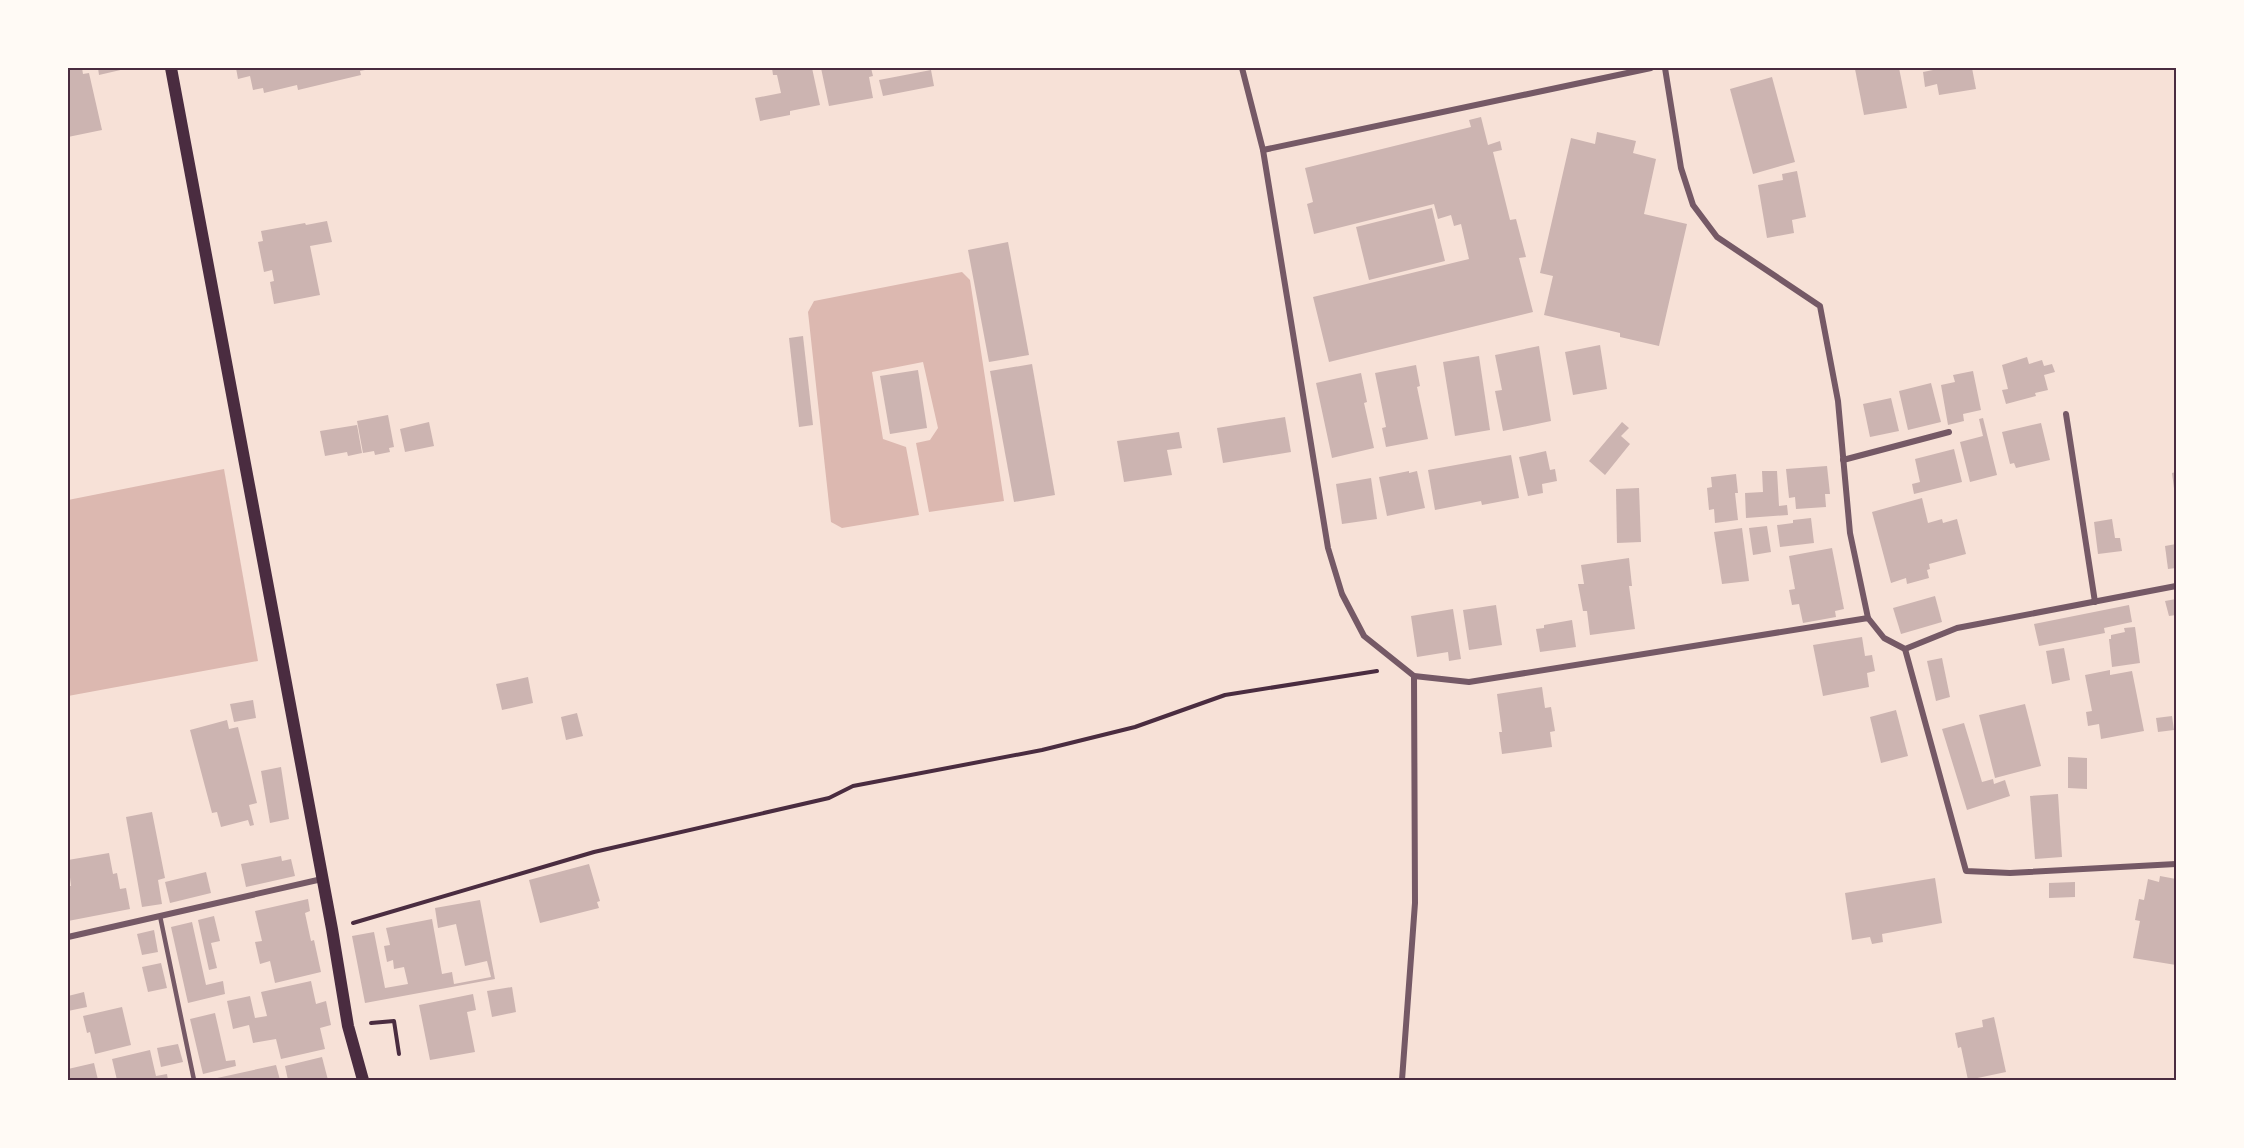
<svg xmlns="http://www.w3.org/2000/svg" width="2244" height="1148" viewBox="0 0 2244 1148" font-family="Overpass,sans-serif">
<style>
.water{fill:#dcb8b0}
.building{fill:#ccb4b1}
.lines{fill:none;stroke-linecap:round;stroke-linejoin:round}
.path{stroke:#4a2c40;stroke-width:4}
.service{stroke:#755966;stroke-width:4.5}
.minor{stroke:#755966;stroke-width:6}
.secondary{stroke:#4a2c40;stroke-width:12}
.neatline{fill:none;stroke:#4a2c40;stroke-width:2}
</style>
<rect width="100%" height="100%" fill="#f7e1d7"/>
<g class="water">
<path d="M962 272 970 280 1004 501 929 512 916 443 930 440 938 428 923 362 872 372 883 439 906 447 919 515 842 528 831 522 808 312 814 301Z"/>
<path d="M224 469 258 661 68 696V500Z"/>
</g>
<g class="building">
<path d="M68 68H82L83 74 89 73 102 130 68 137Z"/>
<path d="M98 68H129L99 75Z"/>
<path d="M236 68H364L365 70 360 71 361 75 298 90 297 85 264 93 263 88 253 90 250 76 238 79Z"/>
<path d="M772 68H812L820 105 790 111V115L760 121 755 98 781 93 777 75H773Z"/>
<path d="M821 68H871L873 76 869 77 873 98 829 106Z"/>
<path d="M1862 68H1899L1907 108 1864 115 1855 69Z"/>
<path d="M1933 68H1972L1976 89 1939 95 1937 84 1925 87 1923 72 1933 70Z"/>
<path d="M931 70 934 86 883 96 879 80Z"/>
<path d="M1772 77 1795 162 1753 174 1730 89Z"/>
<path d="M1481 117 1488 145 1500 141 1502 150 1493 152 1510 220 1516 219 1526 257 1519 258 1533 312 1329 362 1313 297 1469 259 1461 224 1454 226 1451 215 1438 219 1434 204 1314 234 1307 204 1313 202 1305 168 1471 127 1469 120Z"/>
<path d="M1597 132 1636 141 1633 153 1656 159 1644 214 1687 224 1659 346 1620 337V333L1544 315 1553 276 1540 273 1571 138 1595 144Z"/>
<path d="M1797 171 1806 217 1792 220 1794 233 1767 238 1758 185 1783 180 1782 174Z"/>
<path d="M1432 208 1445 261 1369 280 1356 227Z"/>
<path d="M327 221 332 242 310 246 320 295 274 304 270 282 274 281 272 270 264 272 258 242 263 241 261 231 305 223 306 225Z"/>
<path d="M1008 242 1029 355 989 362 968 250Z"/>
<path d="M803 336 813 425 799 427 789 338Z"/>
<path d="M1600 345 1607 389 1573 395 1565 352Z"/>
<path d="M1539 346 1551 421 1503 431 1495 391 1502 390 1495 355Z"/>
<path d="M1479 356 1490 430 1455 436 1443 362Z"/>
<path d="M2027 357 2029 364 2042 360 2044 366 2052 364 2055 372 2044 375 2048 390 2035 393 2036 396 2006 404 2002 390 2008 389 2002 365Z"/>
<path d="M1032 364 1055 495 1014 502 990 371Z"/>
<path d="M1416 365 1420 386 1417 387 1428 439 1386 447 1382 428 1386 427 1375 373Z"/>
<path d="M918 370 927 428 890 434 880 376Z"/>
<path d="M1973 371 1981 410 1963 414 1964 421 1948 425 1941 385 1955 382 1953 375Z"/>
<path d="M1361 373 1367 402 1364 403 1374 448 1332 458 1316 383Z"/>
<path d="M1931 383 1941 422 1908 430 1899 391Z"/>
<path d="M1891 398 1899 431 1870 437 1863 404Z"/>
<path d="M388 415 394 447 389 448 390 452 375 455 374 451 363 453 357 421Z"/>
<path d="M1285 417 1291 452 1223 463 1217 428Z"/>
<path d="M1983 418 1997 475 1970 482 1960 442 1983 436 1979 419Z"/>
<path d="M429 422 434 446 405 452 400 429Z"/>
<path d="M1622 422 1629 428 1621 436 1630 444 1605 475 1589 461Z"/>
<path d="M2041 423 2050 460 2016 468 2014 463 2010 464 2002 432Z"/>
<path d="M357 425 362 453 348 456 347 452 325 456 320 431Z"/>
<path d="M1179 432 1182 448 1167 450 1172 475 1124 482 1117 441Z"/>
<path d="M1954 449 1962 482 1914 494 1912 484 1920 482 1915 459Z"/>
<path d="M1546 451 1550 470 1555 469 1557 481 1542 484 1543 493 1528 496 1519 457Z"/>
<path d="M1511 455 1519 498 1482 505 1481 501 1435 510 1428 470Z"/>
<path d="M1827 466 1830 494H1825L1826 507 1796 509 1795 497 1789 498 1786 469Z"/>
<path d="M1409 471V473L1417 471 1425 508 1387 516 1379 477Z"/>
<path d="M1762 471H1777L1779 506 1787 505 1788 515 1746 518 1745 493 1763 492Z"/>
<path d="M2176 472V496H2175L2172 473Z"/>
<path d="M1736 474 1738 493H1735L1738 520 1715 523 1714 509 1709 510 1707 488 1712 487 1711 477Z"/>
<path d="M1371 478 1377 519 1342 524 1336 484Z"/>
<path d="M1639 488 1641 542 1617 543 1616 489Z"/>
<path d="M1922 498 1928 523 1942 519 1943 523 1957 519 1966 554 1929 564 1930 569 1927 570 1929 578 1907 584 1906 578 1891 583 1872 512Z"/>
<path d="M1811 518 1814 543 1780 547 1777 525 1793 523V520Z"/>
<path d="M2112 519 2115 538H2120L2122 551 2098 554 2094 522Z"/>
<path d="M1767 526 1771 552 1753 555 1749 528Z"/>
<path d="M1742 528 1749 581 1722 584 1714 532Z"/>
<path d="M2176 544V568L2168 569 2165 546Z"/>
<path d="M1832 548 1844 609 1835 611 1836 617 1803 623 1799 604 1792 605 1789 590 1795 589 1789 556Z"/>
<path d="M1629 558 1632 586H1629L1635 629 1590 635 1587 611H1583L1578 584H1584L1581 565Z"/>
<path d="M1935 596 1942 622 1901 634 1893 608Z"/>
<path d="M2176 599V615L2169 616 2165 601Z"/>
<path d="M1496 605 1502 645 1469 650 1463 610Z"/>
<path d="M2129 605 2132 622 2104 628 2105 633 2039 646 2034 624Z"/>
<path d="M1453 609 1461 659 1449 661 1448 652 1417 657 1411 616Z"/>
<path d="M1572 620 1576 647 1540 652 1536 629 1544 628V625Z"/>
<path d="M2135 627 2140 663 2112 667 2109 639H2111V635L2125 632 2124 628Z"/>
<path d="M1862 637 1865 656 1872 655 1875 671 1867 673 1869 687 1823 696 1813 645Z"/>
<path d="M2064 648 2070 680 2052 684 2046 651Z"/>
<path d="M1942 658 1950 697 1936 701 1927 661Z"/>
<path d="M2110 670V675L2132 671 2144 731 2101 739 2099 724 2088 726 2086 712 2092 711 2085 675Z"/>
<path d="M528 677 533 703 502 710 496 684Z"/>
<path d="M1542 687 1545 708 1551 707 1555 731 1550 732 1552 747 1502 754 1499 732H1502L1497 694Z"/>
<path d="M253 700 256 718 234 722 230 704Z"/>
<path d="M2025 704 2041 766 1995 778 1979 715Z"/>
<path d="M1896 710 1908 756 1881 763 1870 717Z"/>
<path d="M577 713 583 736 566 740 561 717Z"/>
<path d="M2172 716 2174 730 2158 732 2156 718Z"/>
<path d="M227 720 229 729 238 727 257 803 249 805 254 825 250 826 248 820 221 827 217 812 212 813 190 730Z"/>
<path d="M1964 723 1982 782 1993 779 1994 784 2005 780 2010 796 1967 810 1942 729Z"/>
<path d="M2068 757 2087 758V789L2068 788Z"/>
<path d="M281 767 289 819 270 823 261 771Z"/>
<path d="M2058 794 2062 857 2035 859 2030 796Z"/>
<path d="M152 812 165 878 158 880 162 904 142 907 126 817Z"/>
<path d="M109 853 113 874 117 873 120 889 126 888 130 909 68 921V886H71L68 860Z"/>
<path d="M281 856 282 861 291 859 295 876 246 887 241 864Z"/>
<path d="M589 864 600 901 597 902 599 908 540 923 529 880Z"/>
<path d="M206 872 211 893 170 903 165 882Z"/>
<path d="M2160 876 2176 879V965L2133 958 2140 921 2135 920 2139 899 2144 900 2148 879 2159 882Z"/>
<path d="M1935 878 1942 923 1882 934 1883 942 1872 944 1870 937 1852 940 1845 893Z"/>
<path d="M2075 882V897L2049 898V883Z"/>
<path d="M308 899 310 911 305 913 311 941 314 940 321 972 275 983 270 961 260 964 255 942 262 941 255 911Z"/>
<path d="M480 900 495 979 365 1003 352 936 374 932 385 988 408 984 404 967 394 969 393 960 387 962 384 946 390 945 386 928 432 919 442 974 452 972 454 984 491 977 487 961 465 966 456 924 438 928 435 908Z"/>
<path d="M214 916 220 941 211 943 217 968 209 970 198 920Z"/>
<path d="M192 922 206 985 223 981 225 994 188 1003 171 927Z"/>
<path d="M154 930 158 952 142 955 137 934Z"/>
<path d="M161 963 167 988 148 992 142 967Z"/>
<path d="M311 981 316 1004 326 1001 331 1025 320 1028 325 1049 281 1059 276 1039 253 1043 249 1025 233 1029 227 1001 250 996 255 1018 267 1016 261 992Z"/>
<path d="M512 987 516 1012 492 1017 487 991Z"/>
<path d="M84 992 87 1007 68 1011V996Z"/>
<path d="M473 994 476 1010 467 1012 475 1052 430 1060 419 1005Z"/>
<path d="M122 1007 131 1045 95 1054 90 1032 87 1033 83 1016Z"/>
<path d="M215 1013 226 1061 235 1060 236 1066 203 1074 190 1019Z"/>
<path d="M1994 1017 2006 1072 1968 1080 1961 1047 1958 1048 1955 1033 1983 1027 1982 1020Z"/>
<path d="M178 1044 183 1062 161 1067 157 1048Z"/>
<path d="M150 1050 156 1076 167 1074 168 1080H117L112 1059Z"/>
<path d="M322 1057 328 1080H288L285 1066Z"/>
<path d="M94 1063 98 1080H68V1069Z"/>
<path d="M276 1065 280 1080H208Z"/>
</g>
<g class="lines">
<g class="path">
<path d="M353 923 594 852 829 798 853 786 1042 750 1135 727 1225 695 1377 671"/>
<path d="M371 1023 394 1021 399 1054"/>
</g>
<path class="service" d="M160 916 194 1080"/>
<g class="minor">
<path d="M1242 68 1263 150 1328 548 1342 594 1364 636 1414 676 1469 682 1868 618 1884 638 1905 649 1957 628 2176 586"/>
<path d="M1665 68 1681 168 1693 205 1717 237 1820 306 1838 401 1850 533 1868 618"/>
<path d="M1263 150 1651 68"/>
<path d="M2066 414 2095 602"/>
<path d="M1843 460 1949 432"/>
<path d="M1905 649 1966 871 2010 873 2176 864"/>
<path d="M68 937 322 879"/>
<path d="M1402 1080 1415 903 1414 676"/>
</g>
<path class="secondary" d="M171 68 332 929 348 1026 363 1080"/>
</g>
<rect width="2244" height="1148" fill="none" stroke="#fffaf5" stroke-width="138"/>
<rect x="69" y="69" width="2106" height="1010" class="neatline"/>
</svg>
